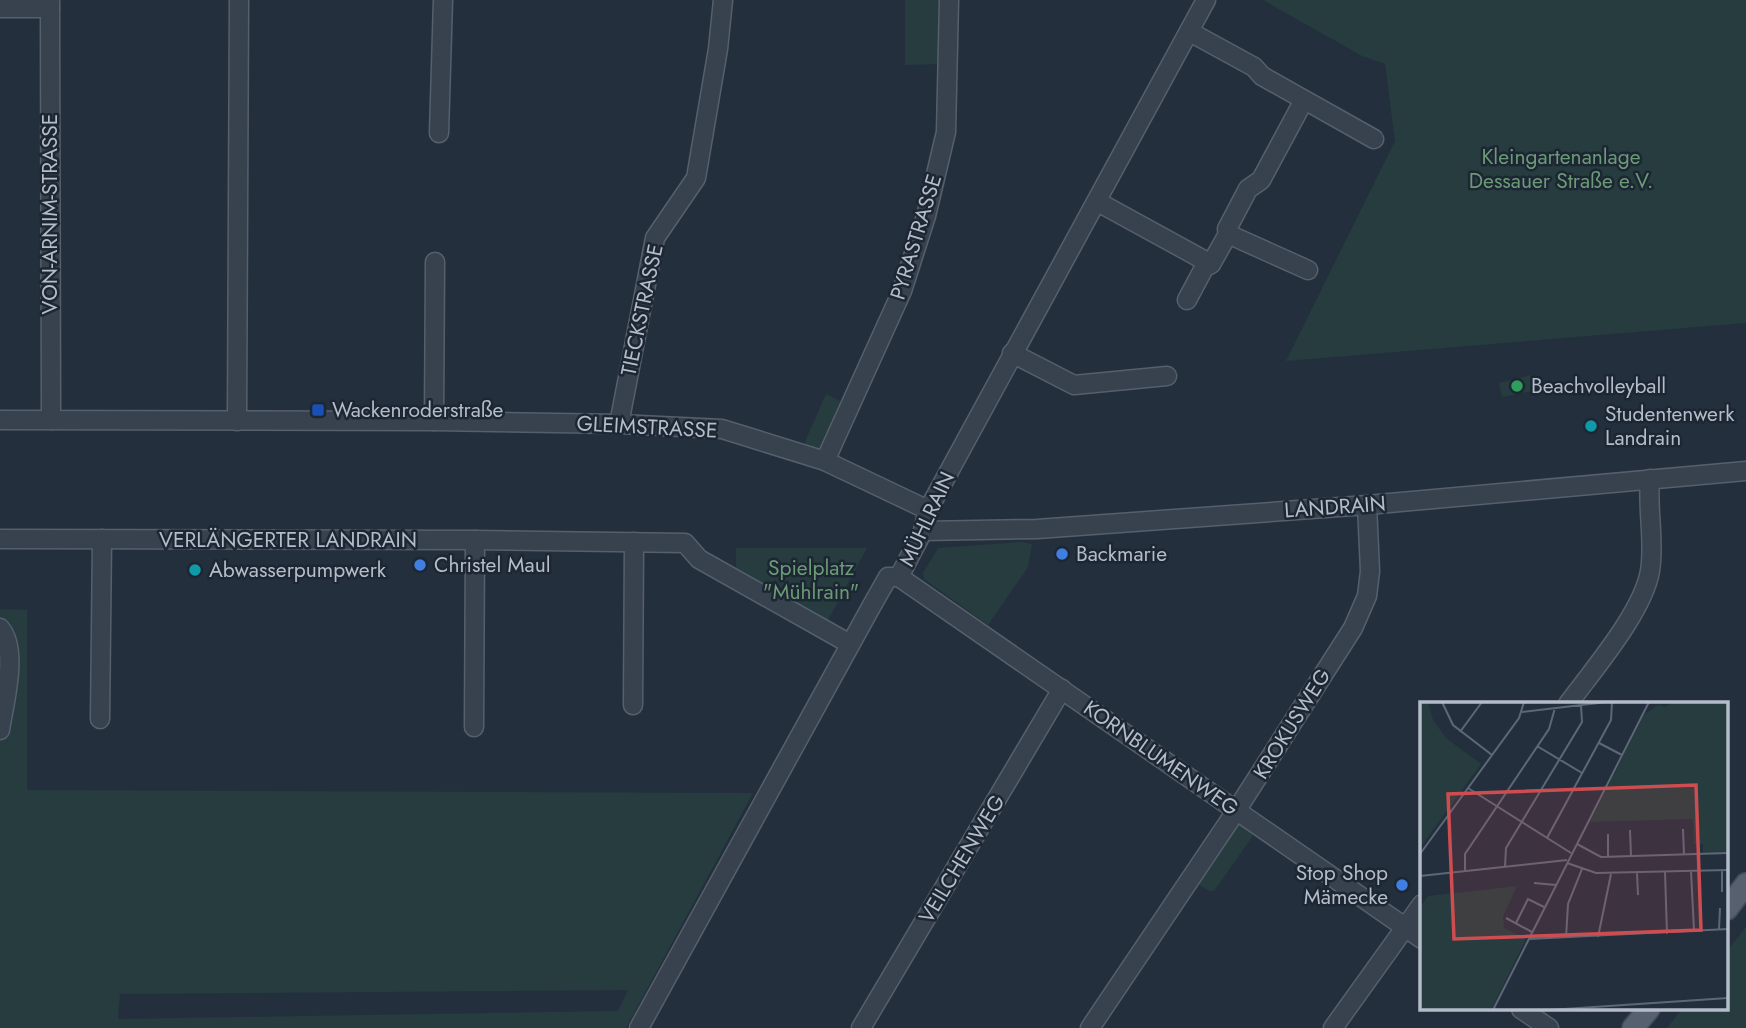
<svg xmlns="http://www.w3.org/2000/svg" width="1746" height="1028" viewBox="0 0 1746 1028" font-family="Jost,sans-serif">
<style>
.green{fill:#263c3f;fill-rule:evenodd}
.lines{fill:none;stroke-linecap:round;stroke-linejoin:round}
.minor-casing{stroke:#565f6c;stroke-width:21}
.major-casing{stroke:#414a57;stroke-width:24}
.minor{stroke:#38414e;stroke-width:18}
.major{stroke:#56606e;stroke-width:21}
.leisure-dot{fill:#2e9e5b;stroke:#1d2633;stroke-width:2.5}
.transit-dot{fill:#1a4fb4;stroke:#1d2633;stroke-width:2.5}
.culture-dot{fill:#0f9aa8;stroke:#1d2633;stroke-width:2.5}
.shop-dot{fill:#3f7fe0;stroke:#1d2633;stroke-width:2.5}
.labels{text-anchor:middle;stroke-width:5;stroke-linejoin:round;paint-order:stroke}
.park-label{font-size:21px;fill:#6b9a76;stroke:#1d2633}
.street-label{font-size:21px;fill:#b4bcc9;stroke:#1d2633}
.poi-label{font-size:21px;fill:#b4bcc9;stroke:#1d2633;text-anchor:start}
.inset-road{fill:none;stroke:#5e6776;stroke-width:2}
.view{fill:#ce4d50;fill-opacity:0.15;stroke:#ce4d50;stroke-width:3.5}
.inset-edge{fill:none;stroke:#b4bcc9;stroke-width:3.5}
</style>
<rect width="100%" height="100%" fill="#242f3e"/>
<g class="green">
<path d="M905 0H943L942 64 905 65Z"/>
<path d="M1263 0H1746V323L1286 361 1395 141 1385 64 1362 56Z"/>
<path d="M1532 375 1536 390 1502 397 1499 383Z"/>
<path d="M826 394 846 404 823 453 804 444Z"/>
<path d="M1020 542 1032 544 1028 567 988 625 924 579 923 573 938 548Z"/>
<path d="M736 548H867L825 626 736 574Z"/>
<path d="M0 609 27 610V790L753 793 626 1028H0ZM628 990 618 1011 118 1019 120 994Z"/>
<path d="M1240 825 1252 834V837L1214 891H1209L1198 884 1232 829Z"/>
<path d="M1746 927V1028H1667L1682 1009H1727V951Z"/>
</g>
<g class="lines">
<g class="minor-casing">
<g id="minor">
<path d="M0 8H50V0"/>
<path d="M50 8 51 420"/>
<path d="M1190 32 1254 67 1262 76 1374 139"/>
<path d="M439 133 443 0"/>
<path d="M1098 202 1211 264 1228 234 1227 229 1248 189 1261 180 1304 100"/>
<path d="M1228 234 1308 270"/>
<path d="M1187 300 1204 268 1211 264"/>
<path d="M1012 353 1074 385 1167 376"/>
<path d="M0 420 434 421 619 424 722 429 825 461 928 510"/>
<path d="M237 421 239 0"/>
<path d="M434 421 435 262"/>
<path d="M619 424 655 238 696 178 718 49 723 0"/>
<path d="M825 461 902 291 926 216 946 132 949 0"/>
<path d="M923 531 1037 529 1367 505 1746 471"/>
<path d="M0 539 475 540 685 543 699 559 850 644"/>
<path d="M899 577 923 531 928 510 1206 0"/>
<path d="M899 577 1422 939"/>
<path d="M0 628C19 650 4 703 0 730"/>
<path d="M1568 704C1593 670 1643 612 1650 571 1655 541 1647 510 1650 479"/>
<path d="M633 705 634 542"/>
<path d="M100 719 102 539"/>
<path d="M474 727 475 540"/>
<path d="M1521 1009 1549 1028"/>
<path d="M639 1028 871 607 888 577H899"/>
<path d="M861 1028 1062 689"/>
<path d="M1090 1028 1236 811 1353 628 1367 596 1370 571 1367 505"/>
<path d="M1333 1028 1422 904"/>
</g>
</g>
<g class="major-casing">
<g id="major">
<path d="M1727 909 1746 884"/>
<path d="M1633 1028 1649 1009"/>
</g>
</g>
<use href="#minor" class="minor"/>
<use href="#major" class="major"/>
</g>
<circle class="leisure-dot" cx="1517" cy="386" r="7"/>
<rect class="transit-dot" x="311" y="403" width="14" height="14" rx="3.5"/>
<g class="culture-dot">
<circle cx="1591" cy="426" r="7"/>
<circle cx="195" cy="570" r="7"/>
</g>
<g class="shop-dot">
<circle cx="1062" cy="554" r="7"/>
<circle cx="420" cy="565" r="7"/>
<circle cx="1402" cy="885" r="7"/>
</g>
<g class="labels">
<g class="park-label">
<text x="1561" y="164">Kleingartenanlage<tspan x="1561" dy="24">Dessauer Straße e.V.</tspan></text>
<text x="811" y="575">Spielplatz<tspan x="811" dy="24">"Mühlrain"</tspan></text>
</g>
<g class="street-label">
<text transform="translate(50 214) rotate(-90)" y="7">VON-ARNIM-STRASSE</text>
<text transform="translate(916 237) rotate(-73)" y="7">PYRASTRASSE</text>
<text transform="translate(642 310) rotate(-78)" y="7">TIECKSTRASSE</text>
<text transform="translate(647 427) rotate(3)" y="7">GLEIMSTRASSE</text>
<text transform="translate(1335 507) rotate(-4)" y="7">LANDRAIN</text>
<text transform="translate(927 519) rotate(-65)" y="7">MÜHLRAIN</text>
<text x="288" y="547">VERLÄNGERTER LANDRAIN</text>
<text transform="translate(1292 724) rotate(-58)" y="7">KROKUSWEG</text>
<text transform="translate(1161 758) rotate(35)" y="7">KORNBLUMENWEG</text>
<text transform="translate(962 859) rotate(-59)" y="7">VEILCHENWEG</text>
</g>
<g class="poi-label">
<text x="1531" y="393">Beachvolleyball</text>
<text x="332" y="417">Wackenroderstraße</text>
<text x="1605" y="421">Studentenwerk<tspan x="1605" dy="24">Landrain</tspan></text>
<text x="1076" y="561">Backmarie</text>
<text x="434" y="572">Christel Maul</text>
<text x="209" y="577">Abwasserpumpwerk</text>
<text x="1388" y="880" text-anchor="end">Stop Shop<tspan x="1388" dy="24">Mämecke</tspan></text>
</g>
</g>
<g transform="translate(1420 702)">
<rect width="308" height="308" fill="#242f3e"/>
<path d="M0 0H8L13 18 26 36 61 62 0 146ZM242 0 239 3 245 5 253 0H308V151H283V142H274L273 117 170 120 224 13ZM97 184 83 215 84 226 106 237 71 308H0V205L8 194Z" fill="#263c3f"/>
<path class="inset-road" d="M22 0 33 23 72 53M102 10 187 0M40 30 62 0M179 41 202 53M117 44 162 71M48 86 151 151M263 127 264 153M210 128 211 154M188 132V155M127 136 191 18 192 0M157 142 181 155 308 151M0 152 99 16 104 0M147 161 176 171 308 168M85 164 86 146 162 20 161 3M302 168V190M45 169V152L129 27 135 6M271 169 274 228M245 170 247 232M217 171 218 193M0 174 147 158M114 181 136 183M86 216 112 230M96 221 108 197 124 205M299 227 300 206M178 235 191 172M146 236 148 202 162 167M109 237 308 227M73 308 229 0M129 308 308 296"/>
<path class="view" d="M276 83 281 228 34 237 28 92Z"/>
<rect width="308" height="308" class="inset-edge"/>
</g>
</svg>
